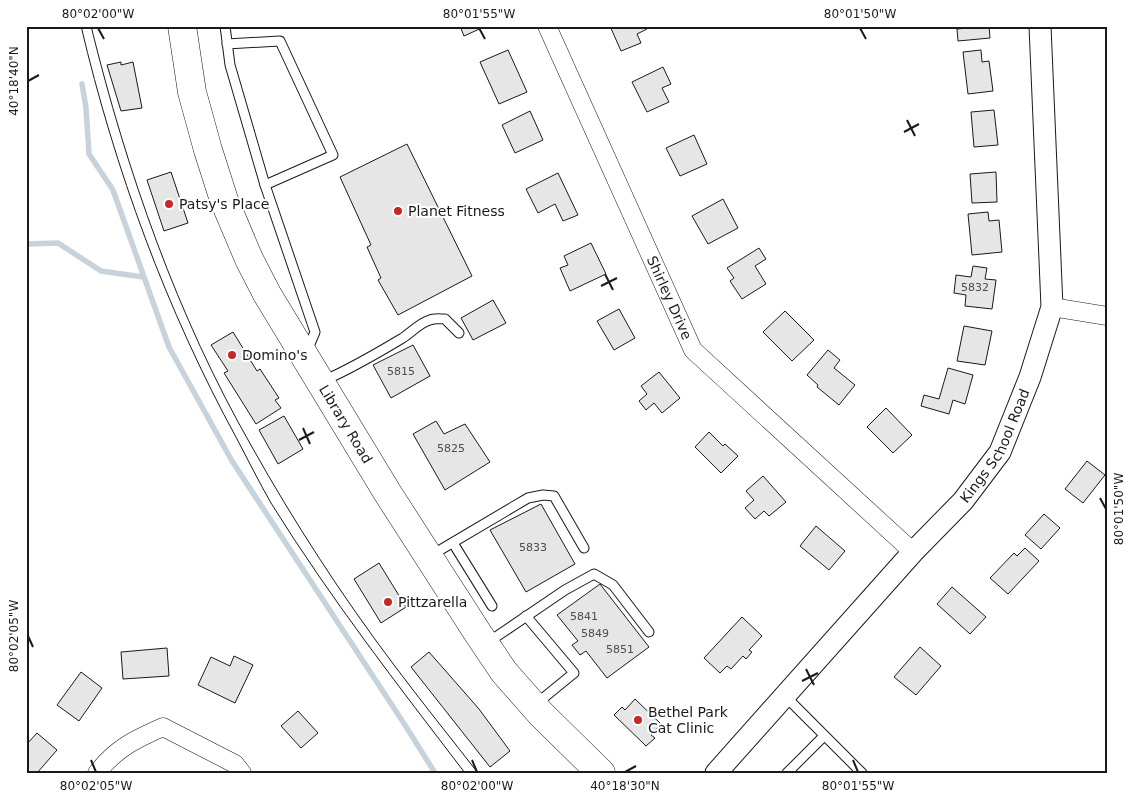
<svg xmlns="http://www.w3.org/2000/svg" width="1133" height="799" viewBox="0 0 1133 799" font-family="'DejaVu Sans',sans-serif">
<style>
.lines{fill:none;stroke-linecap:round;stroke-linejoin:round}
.stream{stroke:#c6d2dc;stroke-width:5.5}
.building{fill:#e6e6e6;stroke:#1a1a1a}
.service-casing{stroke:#1a1a1a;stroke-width:11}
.minor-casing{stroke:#1a1a1a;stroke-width:19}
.tertiary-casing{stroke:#1a1a1a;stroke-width:23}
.primary-casing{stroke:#1a1a1a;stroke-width:29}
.service{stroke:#fff;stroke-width:9}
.minor{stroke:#fff;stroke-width:18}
.tertiary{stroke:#fff;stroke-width:21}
.primary{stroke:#fff;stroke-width:28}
.tram{stroke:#1a1a1a;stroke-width:1}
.ticks{fill:none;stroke:#1a1a1a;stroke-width:2}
.poi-dot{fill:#c62828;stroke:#fff;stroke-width:2}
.labels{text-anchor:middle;stroke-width:4;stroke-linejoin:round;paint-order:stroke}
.number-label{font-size:11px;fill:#4d4d4d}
.poi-label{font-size:14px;fill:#1a1a1a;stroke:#fff;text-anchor:start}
.street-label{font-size:14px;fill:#1a1a1a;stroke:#fff}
.neatline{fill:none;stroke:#1a1a1a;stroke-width:2}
.ticks-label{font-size:12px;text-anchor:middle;fill:#1a1a1a}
</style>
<rect width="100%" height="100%" fill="#fff"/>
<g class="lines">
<g class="stream">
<path d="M82 84 86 108 89 154 113 190 169 347 232 461 405 725 435 773"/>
<path d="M26 244 58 243 101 271 143 277"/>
</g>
</g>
<g class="building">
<path d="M460 26H486L464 36Z"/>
<path d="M610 26H646L647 29 637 34 641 43 621 51Z"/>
<path d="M968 26H989L990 38 958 41 957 29 968 28Z"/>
<path d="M508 50 527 92 499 104 480 62Z"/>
<path d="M981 50 982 62 989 61 993 91 968 94 963 52Z"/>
<path d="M121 62V65L133 62 142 108 121 111 107 65Z"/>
<path d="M663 67 671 84 662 88 669 102 647 112 632 82Z"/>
<path d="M994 110 998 145 974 147 971 112Z"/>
<path d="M530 111 543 140 515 153 502 125Z"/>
<path d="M694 135 707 164 680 176 666 148Z"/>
<path d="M407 144 472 276 398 315 378 280 381 278 367 247 371 245 340 177Z"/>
<path d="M171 172 188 223 164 231 147 180Z"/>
<path d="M996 172 997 202 972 203 970 174Z"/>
<path d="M558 173 578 215 563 221 555 204 538 213 526 189Z"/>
<path d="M723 199 738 228 708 244 692 216Z"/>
<path d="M988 212 989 221 999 220 1002 252 972 255 968 214Z"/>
<path d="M591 243 606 274 570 291 560 268 568 265 564 256Z"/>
<path d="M759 248 766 259 755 266 766 284 742 299 730 281 734 278 727 268Z"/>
<path d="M973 266 987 268 985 279 996 280 992 309 965 306 966 295 954 293 956 275 971 277Z"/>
<path d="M493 300 506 323 473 340 461 318Z"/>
<path d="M619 309 635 338 614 350 597 321Z"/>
<path d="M785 311 814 340 792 361 763 332Z"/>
<path d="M964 326 992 331 985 365 957 361Z"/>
<path d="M233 332 257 371 260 369 279 398 275 400 281 408 256 424 224 373 228 371 211 345Z"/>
<path d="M413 345 430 376 391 398 373 365Z"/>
<path d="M828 350 840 360 834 368 855 385 839 405 817 387 818 385 807 375Z"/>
<path d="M948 368 973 375 965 404 953 400 949 414 921 406 924 395 939 399Z"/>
<path d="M659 372 680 398 662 413 654 403 646 410 639 401 647 394 641 386Z"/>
<path d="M886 408 912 435 893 453 867 427Z"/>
<path d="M284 416 303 449 278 464 259 430Z"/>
<path d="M436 421 444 434 465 424 490 462 445 490 413 434Z"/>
<path d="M709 432 723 446 725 444 738 456 721 473 695 447Z"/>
<path d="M1087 461 1105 475 1083 503 1065 489Z"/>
<path d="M763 476 786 502 769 516 764 511 755 519 745 508 754 500 746 491Z"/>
<path d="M541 504 575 564 526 592 490 530Z"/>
<path d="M1044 514 1060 528 1041 549 1025 535Z"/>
<path d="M816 526 845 551 829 570 800 546Z"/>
<path d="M1025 548 1039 561 1008 594 990 578 1014 553 1017 556Z"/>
<path d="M379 563 406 607 381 623 354 579Z"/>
<path d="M600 584 649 647 607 678 586 651 580 655 572 645 578 641 557 615Z"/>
<path d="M952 587 986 617 970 634 937 604Z"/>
<path d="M742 617 762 636 749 650 752 652 746 659 743 656 731 669 727 666 720 673 704 658Z"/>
<path d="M920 647 941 666 916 695 894 677Z"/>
<path d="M167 648 169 676 123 679 121 652Z"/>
<path d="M429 652 479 709 510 751 490 767 411 667Z"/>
<path d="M234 656 253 665 235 703 198 685 211 657 230 666Z"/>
<path d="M81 672 102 688 79 721 57 705Z"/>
<path d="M635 699 661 724 651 735 655 738 646 746 614 715 622 707 625 710Z"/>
<path d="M298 711 318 733 301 748 281 726Z"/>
<path d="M37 733 57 750 37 773H26V745Z"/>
</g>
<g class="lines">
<g class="service-casing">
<g id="service">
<path d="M225 26 230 65 265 185 315 332 307 351"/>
<path d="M227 44 280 41 333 155 265 185"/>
<path d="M323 381C350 369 376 354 401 339 411 333 419 323 430 320 434 318 440 319 445 319L459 333"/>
<path d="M453 543 492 606"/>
<path d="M430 556 528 498 543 495 554 496 584 548"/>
<path d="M526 616 574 673 536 704"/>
<path d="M487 643 565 590 594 574 613 585 649 632"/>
<path d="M785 696 862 773"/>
<path d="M787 773 824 736"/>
</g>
</g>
<g class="minor-casing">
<g id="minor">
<path id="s1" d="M547 26 693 350 913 552"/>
<path d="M1052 307 1107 316"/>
<path d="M97 773C116 748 136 739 163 727L235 764 242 773"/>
</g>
</g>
<g class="tertiary-casing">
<g id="tertiary">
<path id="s2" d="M716 773 913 552 963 501 1000 452 1030 377 1052 307 1040 26"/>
</g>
</g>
<g class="primary-casing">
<g id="primary">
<path id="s3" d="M182 26 192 92 208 150 224 200 249 259 267 294 387 492 479 635 504 672 541 714 601 773"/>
</g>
</g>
<use href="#service" class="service"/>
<use href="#minor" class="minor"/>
<use href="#tertiary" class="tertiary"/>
<use href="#primary" class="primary"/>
<g class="tram">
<path d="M81 26C115 170 166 309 237 439 248 460 259 482 271 503 330 598 397 684 465 773"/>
<path d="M91 26C127 172 177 316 252 447 294 522 342 596 394 665 421 701 450 737 478 773"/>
</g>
</g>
<path class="ticks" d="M98 28 104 39M479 28 485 39M860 28 866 39M28 81 39 75M907 120 915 136M904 132 919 124M605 274 613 290M601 286 617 278M303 428 310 444M299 440 314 432M1100 498 1106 509M28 636 33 647M806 669 814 685M802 681 818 673M91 760 96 772M472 760 477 772M853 760 858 772M625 772 636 766"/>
<g class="poi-dot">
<circle cx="169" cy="204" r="5"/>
<circle cx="398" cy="211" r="5"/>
<circle cx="232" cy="355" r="5"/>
<circle cx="388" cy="602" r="5"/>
<circle cx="638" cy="720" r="5"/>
</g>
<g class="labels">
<g class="number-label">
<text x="975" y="291">5832</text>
<text x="401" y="375">5815</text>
<text x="451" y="452">5825</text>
<text x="533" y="551">5833</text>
<text x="584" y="620">5841</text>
<text x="595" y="637">5849</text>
<text x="620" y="653">5851</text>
</g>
<g class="poi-label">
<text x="179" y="209">Patsy's Place</text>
<text x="408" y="216">Planet Fitness</text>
<text x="242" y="360">Domino's</text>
<text x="398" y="607">Pittzarella</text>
<text x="648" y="717">Bethel Park<tspan x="648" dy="16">Cat Clinic</tspan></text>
</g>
<g class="street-label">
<text dy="5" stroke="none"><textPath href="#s1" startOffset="298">Shirley Drive</textPath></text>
<text dy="5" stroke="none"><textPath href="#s3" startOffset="435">Library Road</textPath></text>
<text dy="5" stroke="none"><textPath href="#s2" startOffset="432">Kings School Road</textPath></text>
</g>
</g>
<rect width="1133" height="799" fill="none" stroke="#ffffff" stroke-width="55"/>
<rect x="28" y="28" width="1078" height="744" class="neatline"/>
<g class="ticks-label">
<text x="98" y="18">80°02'00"W</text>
<text x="479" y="18">80°01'55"W</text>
<text x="860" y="18">80°01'50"W</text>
<text transform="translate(14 81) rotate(-90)" y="4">40°18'40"N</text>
<text transform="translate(1119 509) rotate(-90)" y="4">80°01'50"W</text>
<text transform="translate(14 636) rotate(-90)" y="4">80°02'05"W</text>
<text x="96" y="790">80°02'05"W</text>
<text x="477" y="790">80°02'00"W</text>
<text x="625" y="790">40°18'30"N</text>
<text x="858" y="790">80°01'55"W</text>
</g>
</svg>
